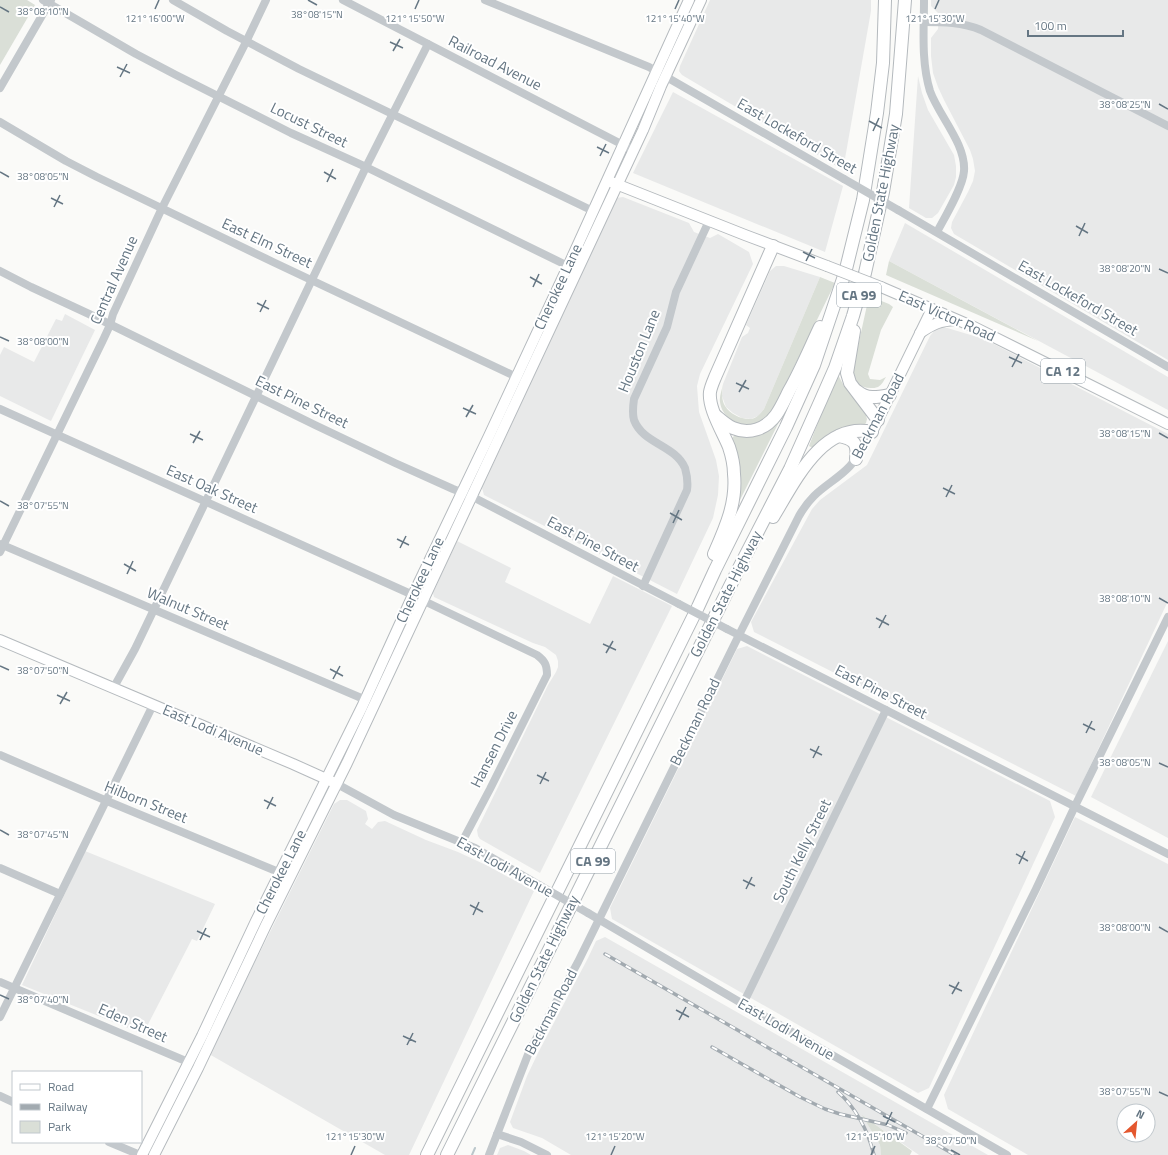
<svg xmlns="http://www.w3.org/2000/svg" width="1168" height="1155" viewBox="0 0 1168 1155" font-family="'Titillium Web',sans-serif">
<style>
.built{fill:#e8e9e9;fill-rule:evenodd}
.green{fill:#dadfd7}
.lines{fill:none;stroke-linecap:round;stroke-linejoin:round}
.stream{stroke:#bbc7cb;stroke-width:2}
.major-casing{stroke:#b5babe;stroke-width:12}
.highway-casing{stroke:#b4b9bd;stroke-width:14}
.minor{stroke:#c3c8cc;stroke-width:8}
.major{stroke:#fff;stroke-width:10}
.highway{stroke:#fff;stroke-width:12}
.rail-casing{stroke:#a2aab0;stroke-width:3.5}
.rail{stroke:#fff;stroke-width:2;stroke-dasharray:6;stroke-linecap:butt}
.major-bridge-casing{stroke:#b5babe;stroke-width:12;stroke-linecap:butt}
.minor-bridge{stroke:#c3c8cc;stroke-width:8}
.major-bridge{stroke:#fff;stroke-width:10}
.ticks{fill:none;stroke:#657683;stroke-width:1.5}
.labels{text-anchor:middle;stroke-width:4;stroke-linejoin:round;paint-order:stroke}
.shield{fill:#fff;stroke:#939fa8;stroke-width:1}
.shield-label{font-size:14px;font-weight:bold;fill:#657683}
.street-label{font-size:15px;fill:#657683;stroke:#fff}
.ticks-label{font-size:10px;text-anchor:middle;fill:#657683;stroke:#fff;stroke-width:4;stroke-linejoin:round;paint-order:stroke}
</style>
<rect width="100%" height="100%" fill="#fafaf8"/>
<g class="built">
<path d="M710 0H871V11L843 170 682 75 679 71 680 66Z"/>
<path d="M931 0H1168V360L954 234 951 228 952 222 968 192 973 181 975 171 973 159 970 150 944 100 938 87 933 73 931 56V38L938 29 939 14 931 6Z"/>
<path d="M918 76 922 93 928 110 954 155 956 166V177L954 185 938 213 932 218H926L909 208Z"/>
<path d="M673 92 843 186 825 252 633 173Z"/>
<path d="M623 197 689 223 694 232 710 238 718 234 749 252 753 264 700 374 697 386 699 412 716 460 719 476 718 495 713 518 677 594 484 495 482 488 616 198Z"/>
<path d="M905 223 1168 377V410L889 261Z"/>
<path d="M776 266H784L820 277 764 409 758 416 751 419 742 418 733 413 726 407 722 396 723 384 742 337 748 333 750 328 746 325 770 271Z"/>
<path d="M65 314 95 330 51 421 0 396V355L4 347 34 362 56 319 62 321Z"/>
<path d="M944 327 984 339 1168 434V601L1076 796 754 632 751 622 812 509 820 500 867 465 930 336 935 330Z"/>
<path d="M457 541 511 568 505 582 590 624 613 576 672 606 540 873 480 839 478 836 477 830 548 685 556 672 558 667V661L556 655 545 647 533 643 434 597 433 593Z"/>
<path d="M1168 641V838L1091 797Z"/>
<path d="M747 646 1050 801 1055 817 929 1088 918 1093 612 919 610 908 737 649Z"/>
<path d="M340 800H347L366 811 368 819 365 824 372 829 378 822 385 821 426 840 458 852 488 866 534 891 409 1155H385L209 1054 334 804Z"/>
<path d="M1075 817 1168 864V1155H1028L948 1109 944 1095ZM1124 1111H1148V1135H1124Z"/>
<path d="M85 851 215 904 197 941 192 939 143 1034 22 985Z"/>
<path d="M605 937 988 1155H919L863 1116 880 1145 881 1155H571L542 1138 513 1128 510 1122 527 1076 538 1053 588 958 596 941Z"/>
<path d="M508 1145 524 1151 531 1155H497L500 1148Z"/>
</g>
<g class="green">
<path d="M0 0H27L35 5 0 65Z"/>
<path d="M889 261 1038 341 886 275Z"/>
<path d="M820 277 835 283 774 408C769 415 764 422 755 424 741 428 722 419 720 402 719 397 722 390 723 384 722 392 721 399 725 406 730 414 742 420 751 419 757 418 760 414 764 409Z"/>
<path d="M869 296 889 304 893 307 881 330 868 374 870 379 880 380 886 377C884 380 882 385 878 387 875 388 874 388 871 388 859 388 854 381 853 369Z"/>
<path d="M837 373 844 386 865 412 867 419 866 423 864 425 847 426 828 434 813 448 809 446Z"/>
<path d="M786 408 740 500 737 498 731 439 736 434Z"/>
<path d="M862 1115 912 1151 910 1155H881L880 1145Z"/>
</g>
<g class="lines">
<path class="stream" d="M472 1155 475 1148"/>
<g class="major-casing">
<g id="major">
<path d="M611 182 745 235 827 266"/>
<path d="M881 287 974 327 1168 424"/>
<path d="M920 333C933 324 940 321 955 320"/>
<path d="M872 432 890 395 932 309"/>
<path d="M0 640 293 764 333 782"/>
<path d="M142 1155 202 1036 256 921 362 707 413 595 489 436 570 262 689 0"/>
<path d="M154 1155 198 1068 266 925 347 763 643 130 661 86 701 0"/>
</g>
</g>
<g class="highway-casing">
<g id="highway">
<path d="M854 331 847 373 850 383 878 420"/>
<path d="M857 391C867 400 879 397 890 395"/>
<path d="M715 415C721 420 726 425 733 428 749 435 766 429 776 415 781 408 785 399 789 391 801 370 810 348 820 327"/>
<path d="M839 436C854 439 858 443 856 459"/>
<path d="M773 517C794 483 822 421 872 432"/>
<path d="M714 554C725 529 737 503 734 474 734 466 732 456 729 447 723 432 708 408 710 392 711 386 714 380 716 375L773 246"/>
<path d="M427 1155 698 607 715 570 786 427 814 365 845 273 863 200 877 113 883 63 885 0"/>
<path d="M447 1155 739 568 790 469 820 402 835 368 853 316 865 273 883 192 896 114 905 0"/>
</g>
</g>
<g class="minor">
<path d="M43 0 136 54 176 75 291 133 366 167 568 266"/>
<path d="M173 0 227 31 299 69 593 211"/>
<path d="M343 0 629 148"/>
<path d="M485 0 649 67 844 179"/>
<path d="M924 0C924 30 921 61 930 91 939 116 966 144 964 171 963 187 945 217 937 232"/>
<path d="M924 22C943 22 962 22 981 30L1168 126"/>
<path d="M0 88 51 0"/>
<path d="M0 122 66 161 97 177 273 262 521 379"/>
<path d="M898 210 1168 367"/>
<path d="M0 271 31 287 89 314 315 425 395 463 453 489 471 496 679 604"/>
<path d="M0 409 413 595"/>
<path d="M0 544 366 700"/>
<path d="M0 552 104 338 110 325 113 314 162 208 246 42 266 0"/>
<path d="M643 586 687 490C688 483 687 475 685 468 675 445 643 444 634 420 632 413 633 406 634 399L667 327 676 292 709 221"/>
<path d="M422 600 537 655C545 661 547 665 547 675L490 789 462 842"/>
<path d="M727 629 1168 854"/>
<path d="M114 687 135 649 366 167 428 44"/>
<path d="M0 755 107 801 281 873"/>
<path d="M337 784 394 815 475 848 539 885"/>
<path d="M0 868 60 894"/>
<path d="M588 913 743 1004 1007 1155"/>
<path d="M0 982 188 1062"/>
<path d="M743 1004 886 710"/>
<path d="M0 1017 153 705"/>
<path d="M0 1096 13 1102"/>
<path d="M927 1109 1036 889 1075 806 1168 617"/>
<path d="M497 1134 521 1142 547 1155"/>
<path d="M109 1142 140 1155"/>
<path d="M489 1155 529 1052 578 962 739 635 799 516C803 509 808 502 814 496 825 485 839 478 850 466 859 456 865 443 872 432"/>
</g>
<use href="#major" class="major"/>
<use href="#highway" class="highway"/>
<g class="rail-casing">
<g id="rail">
<path d="M605 954 955 1155"/>
<path d="M712 1047 800 1097 825 1109 840 1114 888 1125 906 1133"/>
<path d="M838 1092C856 1108 868 1131 874 1155"/>
</g>
</g>
<use href="#rail" class="rail"/>
<g class="major-bridge-casing">
<path id="major-bridge" d="M827 266 881 287"/>
</g>
<g class="minor-bridge">
<path d="M844 179 898 210"/>
<path d="M679 604 727 629"/>
<path d="M539 885 588 913"/>
</g>
<use href="#major-bridge" class="major-bridge"/>
</g>
<path class="ticks" d="M308 0 317 5M0 7 9 12M155 9 159 0M415 9 419 0M675 9 679 0M935 9 939 0M390 42 403 48M393 51 400 39M117 67 130 73M120 77 127 64M1159 104 1168 109M869 121 882 128M873 131 879 118M597 147 609 153M600 156 606 144M0 172 9 177M324 172 336 179M327 182 333 169M51 198 63 204M54 207 60 195M1076 226 1088 233M1079 236 1085 223M803 252 815 258M806 261 812 249M1159 269 1168 273M530 277 542 284M533 287 539 274M257 303 269 309M260 312 266 300M0 337 9 341M1009 357 1022 363M1012 367 1019 354M736 383 749 389M739 392 746 380M463 408 476 414M466 417 473 405M1159 433 1168 438M190 434 203 440M193 443 200 431M943 488 955 494M946 497 952 485M0 501 9 506M670 513 682 520M673 523 679 510M397 539 409 545M400 548 406 536M124 564 136 571M127 574 133 561M1159 598 1168 603M876 618 889 625M879 628 886 615M603 644 616 650M606 653 613 641M0 666 9 670M330 669 343 676M333 679 340 666M57 695 70 701M60 704 67 692M1083 724 1095 730M1086 733 1092 721M810 749 822 755M813 758 819 746M1159 763 1168 767M537 775 549 781M540 784 546 772M264 800 276 806M267 809 273 797M0 830 9 835M1016 854 1028 861M1019 864 1025 851M743 880 755 886M746 889 752 877M470 905 483 912M473 915 479 902M1159 927 1168 932M197 931 210 937M200 940 206 928M949 985 962 991M952 994 959 982M0 995 9 999M676 1010 689 1017M679 1020 686 1007M403 1036 416 1042M407 1045 413 1033M1159 1092 1168 1096M883 1116 895 1122M886 1125 892 1112M951 1150 960 1155M351 1155 355 1146M611 1155 615 1146M871 1155 875 1146"/>
<g class="labels">
<g class="shield">
<rect x="837" y="283" width="44" height="24" rx="3"/>
<rect x="1041" y="359" width="44" height="24" rx="3"/>
<rect x="571" y="849" width="44" height="24" rx="3"/>
</g>
<g class="shield-label">
<text x="859" y="300">CA 99</text>
<text x="1063" y="376">CA 12</text>
<text x="593" y="866">CA 99</text>
</g>
<g class="street-label">
<text transform="translate(495 63) rotate(27)" y="5">Railroad Avenue</text>
<text transform="translate(309 125) rotate(26)" y="5">Locust Street</text>
<text transform="translate(797 136) rotate(30)" y="5">East Lockeford Street</text>
<text transform="translate(881 193) rotate(-79)" y="5">Golden State Highway</text>
<text transform="translate(267 243) rotate(25)" y="5">East Elm Street</text>
<text transform="translate(114 280) rotate(-66)" y="5">Central Avenue</text>
<text transform="translate(558 287) rotate(-65)" y="5">Cherokee Lane</text>
<text transform="translate(1078 298) rotate(30)" y="5">East Lockeford Street</text>
<text transform="translate(947 316) rotate(24)" y="5">East Victor Road</text>
<text transform="translate(639 351) rotate(-68)" y="5">Houston Lane</text>
<text transform="translate(302 402) rotate(26)" y="5">East Pine Street</text>
<text transform="translate(878 416) rotate(-62)" y="5">Beckman Road</text>
<text transform="translate(212 489) rotate(24)" y="5">East Oak Street</text>
<text transform="translate(593 544) rotate(28)" y="5">East Pine Street</text>
<text transform="translate(420 580) rotate(-65)" y="5">Cherokee Lane</text>
<text transform="translate(726 594) rotate(-63)" y="5">Golden State Highway</text>
<text transform="translate(188 609) rotate(23)" y="5">Walnut Street</text>
<text transform="translate(881 692) rotate(27)" y="5">East Pine Street</text>
<text transform="translate(695 722) rotate(-64)" y="5">Beckman Road</text>
<text transform="translate(213 730) rotate(23)" y="5">East Lodi Avenue</text>
<text transform="translate(494 749) rotate(-63)" y="5">Hansen Drive</text>
<text transform="translate(146 802) rotate(22)" y="5">Hilborn Street</text>
<text transform="translate(802 851) rotate(-64)" y="5">South Kelly Street</text>
<text transform="translate(505 867) rotate(29)" y="5">East Lodi Avenue</text>
<text transform="translate(281 872) rotate(-63)" y="5">Cherokee Lane</text>
<text transform="translate(544 959) rotate(-64)" y="5">Golden State Highway</text>
<text transform="translate(551 1012) rotate(-62)" y="5">Beckman Road</text>
<text transform="translate(133 1023) rotate(24)" y="5">Eden Street</text>
<text transform="translate(786 1029) rotate(30)" y="5">East Lodi Avenue</text>
</g>
</g>
<g class="ticks-label">
<text x="43" y="15">38°08'10"N</text>
<text x="317" y="18">38°08'15"N</text>
<text x="155" y="22">121°16'00"W</text>
<text x="415" y="22">121°15'50"W</text>
<text x="675" y="22">121°15'40"W</text>
<text x="935" y="22">121°15'30"W</text>
<text x="1125" y="108">38°08'25"N</text>
<text x="43" y="180">38°08'05"N</text>
<text x="1125" y="272">38°08'20"N</text>
<text x="43" y="345">38°08'00"N</text>
<text x="1125" y="437">38°08'15"N</text>
<text x="43" y="509">38°07'55"N</text>
<text x="1125" y="602">38°08'10"N</text>
<text x="43" y="674">38°07'50"N</text>
<text x="1125" y="766">38°08'05"N</text>
<text x="43" y="838">38°07'45"N</text>
<text x="1125" y="931">38°08'00"N</text>
<text x="43" y="1003">38°07'40"N</text>
<text x="1125" y="1095">38°07'55"N</text>
<text x="355" y="1140">121°15'30"W</text>
<text x="615" y="1140">121°15'20"W</text>
<text x="875" y="1140">121°15'10"W</text>
<text x="951" y="1144">38°07'50"N</text>
</g>
<rect x="12" y="1071" width="130" height="72" fill="#ffffff" stroke="#c1c8cd"/>
<rect x="20" y="1084" width="20" height="6" fill="#ffffff" stroke="#c1c8cd"/>
<text x="48" y="1091" font-size="12" fill="#657683">Road</text>
<rect x="20" y="1104" width="20" height="6" fill="#a2aab0" stroke="#c1c8cd"/>
<text x="48" y="1111" font-size="12" fill="#657683">Railway</text>
<rect x="20" y="1121" width="20" height="12" fill="#dadfd7" stroke="#c1c8cd"/>
<text x="48" y="1131" font-size="12" fill="#657683">Park</text>
<g transform="translate(1136 1123) rotate(27)"><circle r="19" fill="#ffffff" stroke="#c1c8cd"/>
<path d="M0-3L7 15L0 10L-7 15Z" fill="#e4572e"/>
<text y="-6" font-size="11" font-weight="bold" text-anchor="middle" fill="#657683">N</text>
</g>
<path d="M1028 30v6h95v-6" fill="none" stroke="#657683" stroke-width="2"/>
<text x="1034" y="30" font-size="12" fill="#657683" stroke="#ffffff" stroke-width="3" paint-order="stroke">100 m</text>
</svg>
